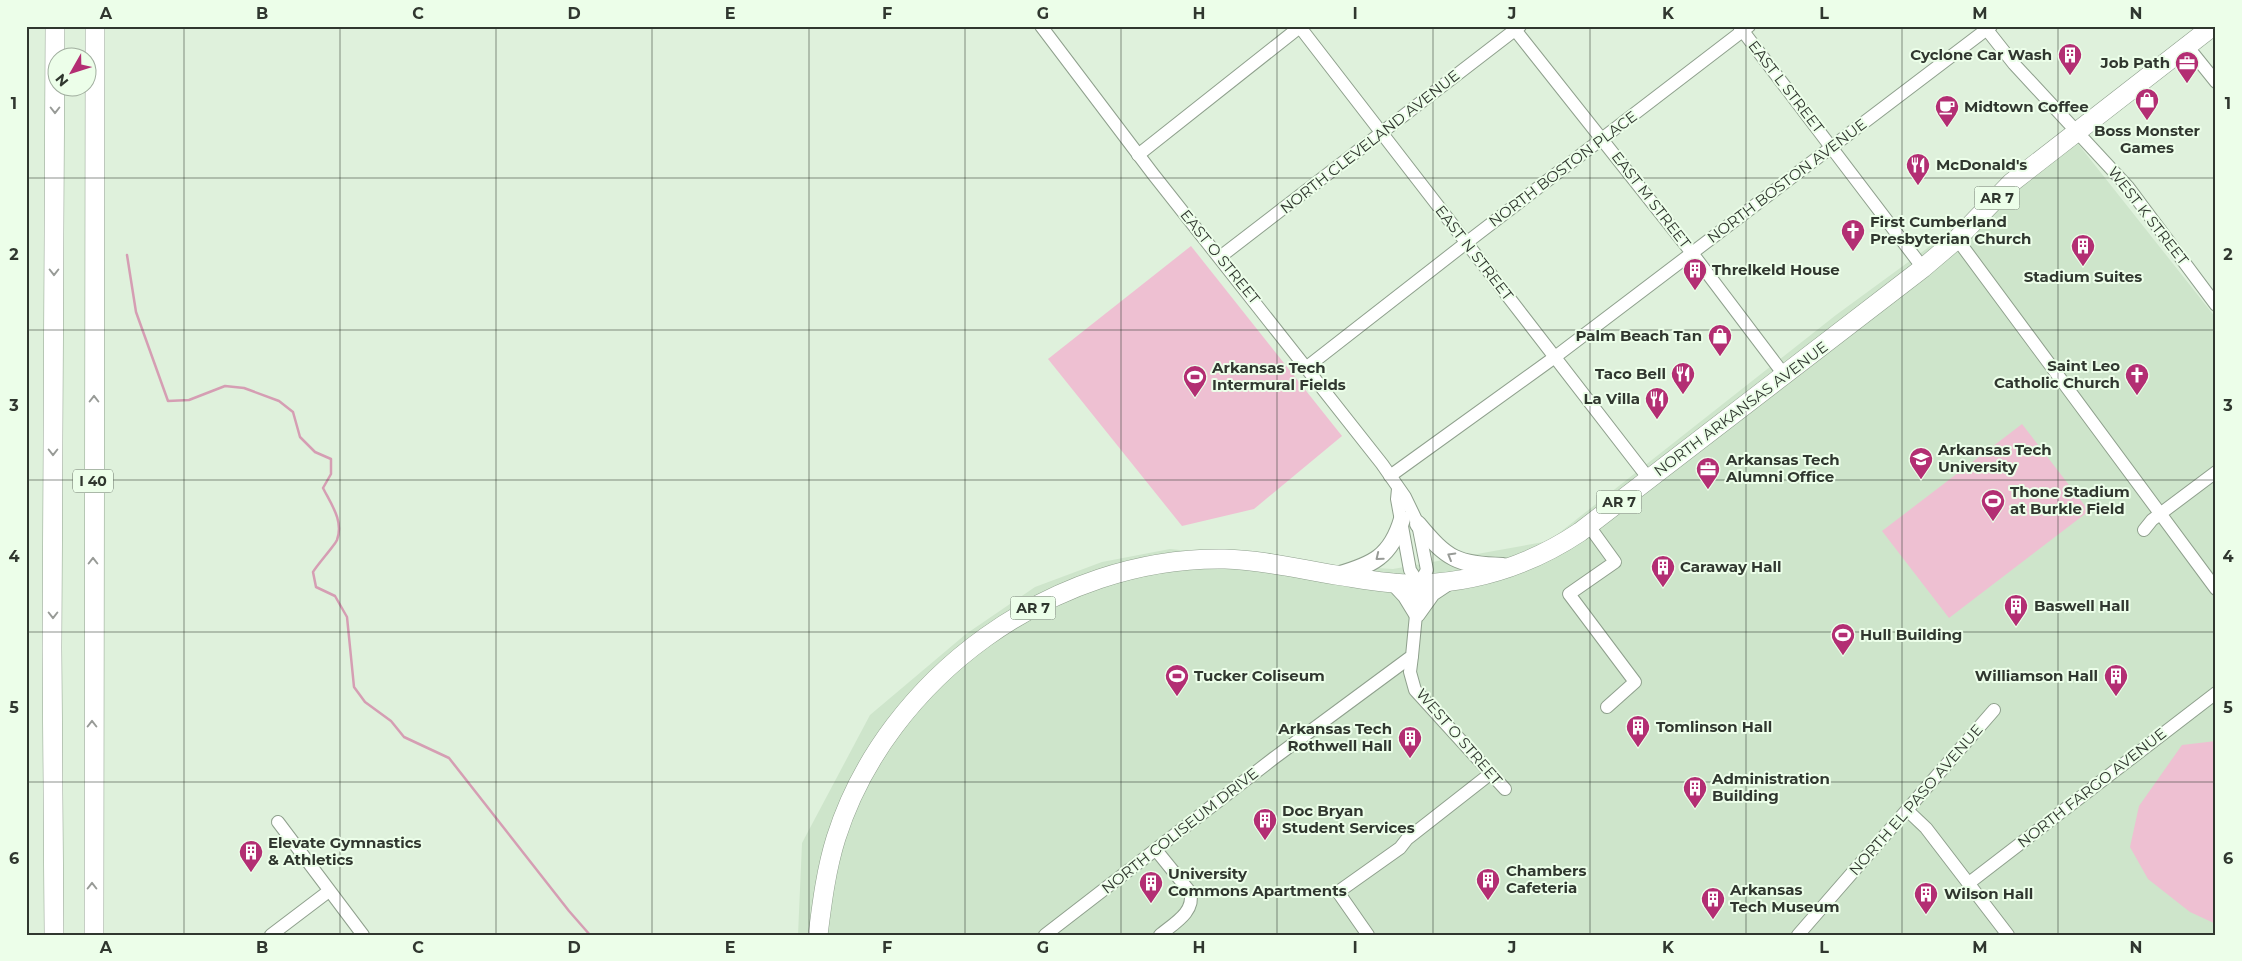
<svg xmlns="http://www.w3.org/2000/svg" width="2242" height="961" viewBox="0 0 2242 961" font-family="Montserrat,sans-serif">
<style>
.built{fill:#cee5cb}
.green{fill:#eec0d2}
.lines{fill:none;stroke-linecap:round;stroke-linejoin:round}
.stream{stroke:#d59eb3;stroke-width:2.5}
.minor-casing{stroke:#8fa08d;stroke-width:14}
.major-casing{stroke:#8fa08d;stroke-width:18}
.highway-casing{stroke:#8fa08d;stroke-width:20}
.minor{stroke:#fff;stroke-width:12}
.major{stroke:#fff;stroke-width:16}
.highway{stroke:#fff;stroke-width:19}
.oneway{stroke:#989b97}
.grid{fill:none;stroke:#30372f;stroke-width:1;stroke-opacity:0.55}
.labels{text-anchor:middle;stroke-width:4;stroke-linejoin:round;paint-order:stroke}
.shield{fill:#ecfee9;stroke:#687367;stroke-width:1}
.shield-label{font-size:14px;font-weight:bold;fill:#30372f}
.poi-label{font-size:15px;font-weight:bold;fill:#30372f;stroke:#ecfee9;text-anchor:start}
.street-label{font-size:15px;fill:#30372f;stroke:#ecfee9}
.neatline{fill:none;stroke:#30372f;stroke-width:2}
.grid-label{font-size:16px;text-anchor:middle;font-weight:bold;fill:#30372f}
</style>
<rect width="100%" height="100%" fill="#dff1dc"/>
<path class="built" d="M2075 140 2216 318V935H798L802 843 870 715 966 634 1035 587 1102 562 1170 549 1326 565 1393 569 1549 541 1836 315Z"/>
<g class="green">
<path d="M1191 246 1342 436 1254 509 1182 526 1048 359Z"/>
<path d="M2022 424 2089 511 1949 618 1882 531Z"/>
<path d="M2216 741V924L2190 912 2148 879 2130 847 2139 806 2182 745Z"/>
</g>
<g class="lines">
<path class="stream" d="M127 255 136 312 168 401 189 400 225 386 244 388 279 401 293 412 300 437 315 452 331 459V474L323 488C331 504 344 521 337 540 335 545 317 565 313 572L316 587 335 596 347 617 354 687 365 702 391 721 404 737 449 758 569 911 590 935"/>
<g class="minor-casing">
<g id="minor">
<path d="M1041 26 1153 174 1382 464 1405 497 1418 524 1427 570 1419 584 1412 656 1274 758 1045 935"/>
<path d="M1299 26 1649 479"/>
<path d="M1512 26 1692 253 1785 376"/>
<path d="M1739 26 1923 268"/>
<path d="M1984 26 2014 64 2128 187 2216 305"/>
<path d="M2187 46 2216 82"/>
<path d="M1138 155 1301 26"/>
<path d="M1957 239 2216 589"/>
<path d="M1220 257 1520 26"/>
<path d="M1307 367 1466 243 1749 26"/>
<path d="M1390 476 1555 357 1991 26"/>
<path d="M1398 489 1397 499 1410 570 1419 584"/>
<path d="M1589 526 1615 562 1569 594 1635 682 1607 707"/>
<path d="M2144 530 2152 520 2216 472"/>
<path d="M1412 656 1410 672 1415 690 1505 789"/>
<path d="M1907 810 1926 828 2008 935"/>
<path d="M278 822 363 935"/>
<path d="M1156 850 1190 892C1196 912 1173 924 1160 935"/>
<path d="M1969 883 2216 693"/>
<path d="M271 935 329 891"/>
<path d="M1368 935 1338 892 1400 848 1407 839 1490 774"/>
<path d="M1798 935 1994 710"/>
</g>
</g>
<g class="major-casing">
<g id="major">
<path d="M1418 524C1447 559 1457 565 1503 566"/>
<path d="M1337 575C1372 565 1391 557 1402 519"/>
<path d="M1393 582 1406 596 1417 614 1432 593 1450 581"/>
</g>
</g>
<g class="highway-casing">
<g id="highway">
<path d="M54 935 52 648 55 26"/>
<path d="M94 935 95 26"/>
<path d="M818 935C822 903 826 870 836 838 887 677 1055 556 1225 559 1262 560 1299 569 1336 575 1363 579 1392 585 1419 584 1477 582 1532 564 1580 532L1923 268 1957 239 2011 183 2213 26"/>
</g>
</g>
<use href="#minor" class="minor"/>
<use href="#major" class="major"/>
<use href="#highway" class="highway"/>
</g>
<defs><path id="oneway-chevron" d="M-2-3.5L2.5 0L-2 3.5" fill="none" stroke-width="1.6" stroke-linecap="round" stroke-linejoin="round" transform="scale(1.25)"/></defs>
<g class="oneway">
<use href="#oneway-chevron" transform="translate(55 110) rotate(90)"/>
<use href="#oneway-chevron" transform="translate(54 272) rotate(90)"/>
<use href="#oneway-chevron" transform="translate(94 399) rotate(-90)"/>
<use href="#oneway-chevron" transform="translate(53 452) rotate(90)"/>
<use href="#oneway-chevron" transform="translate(1451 556) rotate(-150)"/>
<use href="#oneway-chevron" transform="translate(1379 557) rotate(141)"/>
<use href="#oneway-chevron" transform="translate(93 561) rotate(-90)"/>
<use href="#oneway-chevron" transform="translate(53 615) rotate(90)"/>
<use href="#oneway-chevron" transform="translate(92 724) rotate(-90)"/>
<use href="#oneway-chevron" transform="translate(92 886) rotate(-90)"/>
</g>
<path class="grid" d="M184 26V935M340 26V935M496 26V935M652 26V935M809 26V935M965 26V935M1121 26V935M1277 26V935M1433 26V935M1590 26V935M1746 26V935M1902 26V935M2058 26V935M26 178H2216M26 330H2216M26 480H2216M26 632H2216M26 782H2216"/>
<defs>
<g id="building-pin" transform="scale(1.25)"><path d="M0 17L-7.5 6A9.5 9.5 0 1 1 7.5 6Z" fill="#b32e73" stroke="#ecfee9"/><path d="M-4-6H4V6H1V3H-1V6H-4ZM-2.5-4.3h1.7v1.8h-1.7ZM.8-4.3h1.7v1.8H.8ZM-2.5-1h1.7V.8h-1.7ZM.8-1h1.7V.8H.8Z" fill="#fff"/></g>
<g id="office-pin" transform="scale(1.25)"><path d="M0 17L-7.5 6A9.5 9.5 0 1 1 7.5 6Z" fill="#b32e73" stroke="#ecfee9"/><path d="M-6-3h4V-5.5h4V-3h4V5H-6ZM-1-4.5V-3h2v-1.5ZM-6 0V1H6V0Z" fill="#fff"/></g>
<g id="shop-pin" transform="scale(1.25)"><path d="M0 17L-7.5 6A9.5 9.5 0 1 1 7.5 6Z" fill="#b32e73" stroke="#ecfee9"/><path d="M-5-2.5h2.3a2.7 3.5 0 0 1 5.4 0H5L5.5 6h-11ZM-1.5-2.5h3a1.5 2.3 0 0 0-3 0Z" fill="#fff"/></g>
<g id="cafe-pin" transform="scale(1.25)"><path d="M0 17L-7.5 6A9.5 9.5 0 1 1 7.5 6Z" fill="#b32e73" stroke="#ecfee9"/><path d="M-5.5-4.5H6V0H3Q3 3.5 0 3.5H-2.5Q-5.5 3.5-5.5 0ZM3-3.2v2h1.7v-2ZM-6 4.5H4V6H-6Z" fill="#fff"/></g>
<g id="restaurant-pin" transform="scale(1.25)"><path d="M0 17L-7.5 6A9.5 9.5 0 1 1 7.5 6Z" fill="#b32e73" stroke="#ecfee9"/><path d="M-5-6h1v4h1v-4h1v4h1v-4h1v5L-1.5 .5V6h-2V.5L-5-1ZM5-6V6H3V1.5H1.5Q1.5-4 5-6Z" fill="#fff"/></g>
<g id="church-pin" transform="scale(1.25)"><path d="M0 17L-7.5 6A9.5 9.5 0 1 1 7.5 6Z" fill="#b32e73" stroke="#ecfee9"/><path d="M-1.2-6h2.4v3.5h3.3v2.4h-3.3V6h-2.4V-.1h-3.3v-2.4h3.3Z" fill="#fff"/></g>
<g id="stadium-pin" transform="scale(1.25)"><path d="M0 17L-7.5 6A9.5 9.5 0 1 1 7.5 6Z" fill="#b32e73" stroke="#ecfee9"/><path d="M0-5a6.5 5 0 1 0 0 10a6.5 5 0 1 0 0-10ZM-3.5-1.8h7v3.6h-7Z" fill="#fff"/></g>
<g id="university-pin" transform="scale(1.25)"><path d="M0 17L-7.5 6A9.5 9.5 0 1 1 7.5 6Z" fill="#b32e73" stroke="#ecfee9"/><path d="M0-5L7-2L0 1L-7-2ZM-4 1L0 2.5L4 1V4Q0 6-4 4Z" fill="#fff"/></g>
</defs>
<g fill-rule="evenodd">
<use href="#building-pin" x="2070" y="55"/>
<use href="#office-pin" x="2187" y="63"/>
<use href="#shop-pin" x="2147" y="100"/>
<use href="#cafe-pin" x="1947" y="107"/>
<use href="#restaurant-pin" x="1918" y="165"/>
<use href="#church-pin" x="1853" y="231"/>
<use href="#building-pin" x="2083" y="246"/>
<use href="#building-pin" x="1695" y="270"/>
<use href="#shop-pin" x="1720" y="336"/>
<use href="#restaurant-pin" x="1683" y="374"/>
<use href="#church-pin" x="2137" y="375"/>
<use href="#stadium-pin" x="1195" y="377"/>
<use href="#restaurant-pin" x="1657" y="399"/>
<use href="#university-pin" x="1921" y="459"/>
<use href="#office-pin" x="1708" y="469"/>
<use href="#stadium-pin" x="1993" y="501"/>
<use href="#building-pin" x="1663" y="567"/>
<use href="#building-pin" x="2016" y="606"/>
<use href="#stadium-pin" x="1843" y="635"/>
<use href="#stadium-pin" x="1177" y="676"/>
<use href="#building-pin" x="2116" y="676"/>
<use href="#building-pin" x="1638" y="727"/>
<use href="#building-pin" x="1410" y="738"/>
<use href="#building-pin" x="1695" y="788"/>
<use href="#building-pin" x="1265" y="820"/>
<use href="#building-pin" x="251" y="852"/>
<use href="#building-pin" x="1488" y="880"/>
<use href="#building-pin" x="1151" y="883"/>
<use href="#building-pin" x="1926" y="894"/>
<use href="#building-pin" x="1713" y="899"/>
</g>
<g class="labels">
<g class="shield">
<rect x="1974.5" y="186.5" width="45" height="23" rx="4"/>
<rect x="73" y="469.5" width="40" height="23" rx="4"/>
<rect x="1596.5" y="490.5" width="45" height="23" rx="4"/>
<rect x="1010.5" y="596.5" width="45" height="23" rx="4"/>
</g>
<g class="shield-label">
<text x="1997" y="203">AR 7</text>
<text x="93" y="486">I 40</text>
<text x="1619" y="507">AR 7</text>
<text x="1033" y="613">AR 7</text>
</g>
<g class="poi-label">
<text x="2052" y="60" text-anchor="end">Cyclone Car Wash</text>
<text x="2170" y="68" text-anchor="end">Job Path</text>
<text x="1964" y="112">Midtown Coffee</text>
<text x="2147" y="136" text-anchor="middle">Boss Monster<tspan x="2147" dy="17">Games</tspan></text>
<text x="1936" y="170">McDonald's</text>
<text x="1870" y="227">First Cumberland<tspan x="1870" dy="17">Presbyterian Church</tspan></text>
<text x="1712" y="275">Threlkeld House</text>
<text x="2083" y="282" text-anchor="middle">Stadium Suites</text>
<text x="1702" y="341" text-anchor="end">Palm Beach Tan</text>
<text x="2120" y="371" text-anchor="end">Saint Leo<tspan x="2120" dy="17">Catholic Church</tspan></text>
<text x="1212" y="373">Arkansas Tech<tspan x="1212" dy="17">Intermural Fields</tspan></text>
<text x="1666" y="379" text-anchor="end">Taco Bell</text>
<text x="1640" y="404" text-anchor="end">La Villa</text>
<text x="1938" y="455">Arkansas Tech<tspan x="1938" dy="17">University</tspan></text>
<text x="1726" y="465">Arkansas Tech<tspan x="1726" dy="17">Alumni Office</tspan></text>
<text x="2010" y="497">Thone Stadium<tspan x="2010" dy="17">at Burkle Field</tspan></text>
<text x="1680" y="572">Caraway Hall</text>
<text x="2034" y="611">Baswell Hall</text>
<text x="1860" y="640">Hull Building</text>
<text x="1194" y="681">Tucker Coliseum</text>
<text x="2098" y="681" text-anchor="end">Williamson Hall</text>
<text x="1656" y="732">Tomlinson Hall</text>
<text x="1392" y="734" text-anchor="end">Arkansas Tech<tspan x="1392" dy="17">Rothwell Hall</tspan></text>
<text x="1712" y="784">Administration<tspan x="1712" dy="17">Building</tspan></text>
<text x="1282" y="816">Doc Bryan<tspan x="1282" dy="17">Student Services</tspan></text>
<text x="268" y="848">Elevate Gymnastics<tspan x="268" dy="17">&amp; Athletics</tspan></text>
<text x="1506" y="876">Chambers<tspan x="1506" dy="17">Cafeteria</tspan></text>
<text x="1168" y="879">University<tspan x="1168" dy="17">Commons Apartments</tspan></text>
<text x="1730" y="895">Arkansas<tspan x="1730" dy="17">Tech Museum</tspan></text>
<text x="1944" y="899">Wilson Hall</text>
</g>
<g class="street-label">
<text transform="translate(1786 87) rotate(52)" y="5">EAST L STREET</text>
<text transform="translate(1370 142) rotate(-38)" y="5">NORTH CLEVELAND AVENUE</text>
<text transform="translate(1563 169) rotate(-37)" y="5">NORTH BOSTON PLACE</text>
<text transform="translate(1787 181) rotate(-37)" y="5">NORTH BOSTON AVENUE</text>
<text transform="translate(1651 200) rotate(52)" y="5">EAST M STREET</text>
<text transform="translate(2148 216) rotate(52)" y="5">WEST K STREET</text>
<text transform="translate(1474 253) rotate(52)" y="5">EAST N STREET</text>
<text transform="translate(1220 257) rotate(51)" y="5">EAST O STREET</text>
<text transform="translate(1741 409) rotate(-37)" y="5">NORTH ARKANSAS AVENUE</text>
<text transform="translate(1459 737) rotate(49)" y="5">WEST O STREET</text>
<text transform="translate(2092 788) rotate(-38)" y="5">NORTH FARGO AVENUE</text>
<text transform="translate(1916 800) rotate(-49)" y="5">NORTH EL PASO AVENUE</text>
<text transform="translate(1180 831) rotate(-38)" y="5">NORTH COLISEUM DRIVE</text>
</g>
</g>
<rect width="2242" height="961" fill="none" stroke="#ecfee9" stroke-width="55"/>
<g transform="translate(72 72) rotate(231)"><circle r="24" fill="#ecfee9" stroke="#a1ae9f"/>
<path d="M0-4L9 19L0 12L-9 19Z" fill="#b32e73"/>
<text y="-8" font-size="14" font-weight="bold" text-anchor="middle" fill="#30372f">N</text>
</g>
<rect x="28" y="28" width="2186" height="906" class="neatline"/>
<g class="grid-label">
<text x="106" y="19">A</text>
<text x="262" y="19">B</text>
<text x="418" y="19">C</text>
<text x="574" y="19">D</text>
<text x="730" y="19">E</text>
<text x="887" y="19">F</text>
<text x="1043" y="19">G</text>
<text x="1199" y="19">H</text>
<text x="1355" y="19">I</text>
<text x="1512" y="19">J</text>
<text x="1668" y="19">K</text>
<text x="1824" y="19">L</text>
<text x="1980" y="19">M</text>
<text x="2136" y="19">N</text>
<text x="14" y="109">1</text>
<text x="2228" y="109">1</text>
<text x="14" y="260">2</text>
<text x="2228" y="260">2</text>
<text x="14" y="411">3</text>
<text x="2228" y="411">3</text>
<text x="14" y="562">4</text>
<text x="2228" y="562">4</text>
<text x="14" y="713">5</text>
<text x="2228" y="713">5</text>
<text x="14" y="864">6</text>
<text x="2228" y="864">6</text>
<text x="106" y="953">A</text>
<text x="262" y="953">B</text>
<text x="418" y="953">C</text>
<text x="574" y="953">D</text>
<text x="730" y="953">E</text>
<text x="887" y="953">F</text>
<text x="1043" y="953">G</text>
<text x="1199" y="953">H</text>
<text x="1355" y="953">I</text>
<text x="1512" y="953">J</text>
<text x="1668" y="953">K</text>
<text x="1824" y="953">L</text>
<text x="1980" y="953">M</text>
<text x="2136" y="953">N</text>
</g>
</svg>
